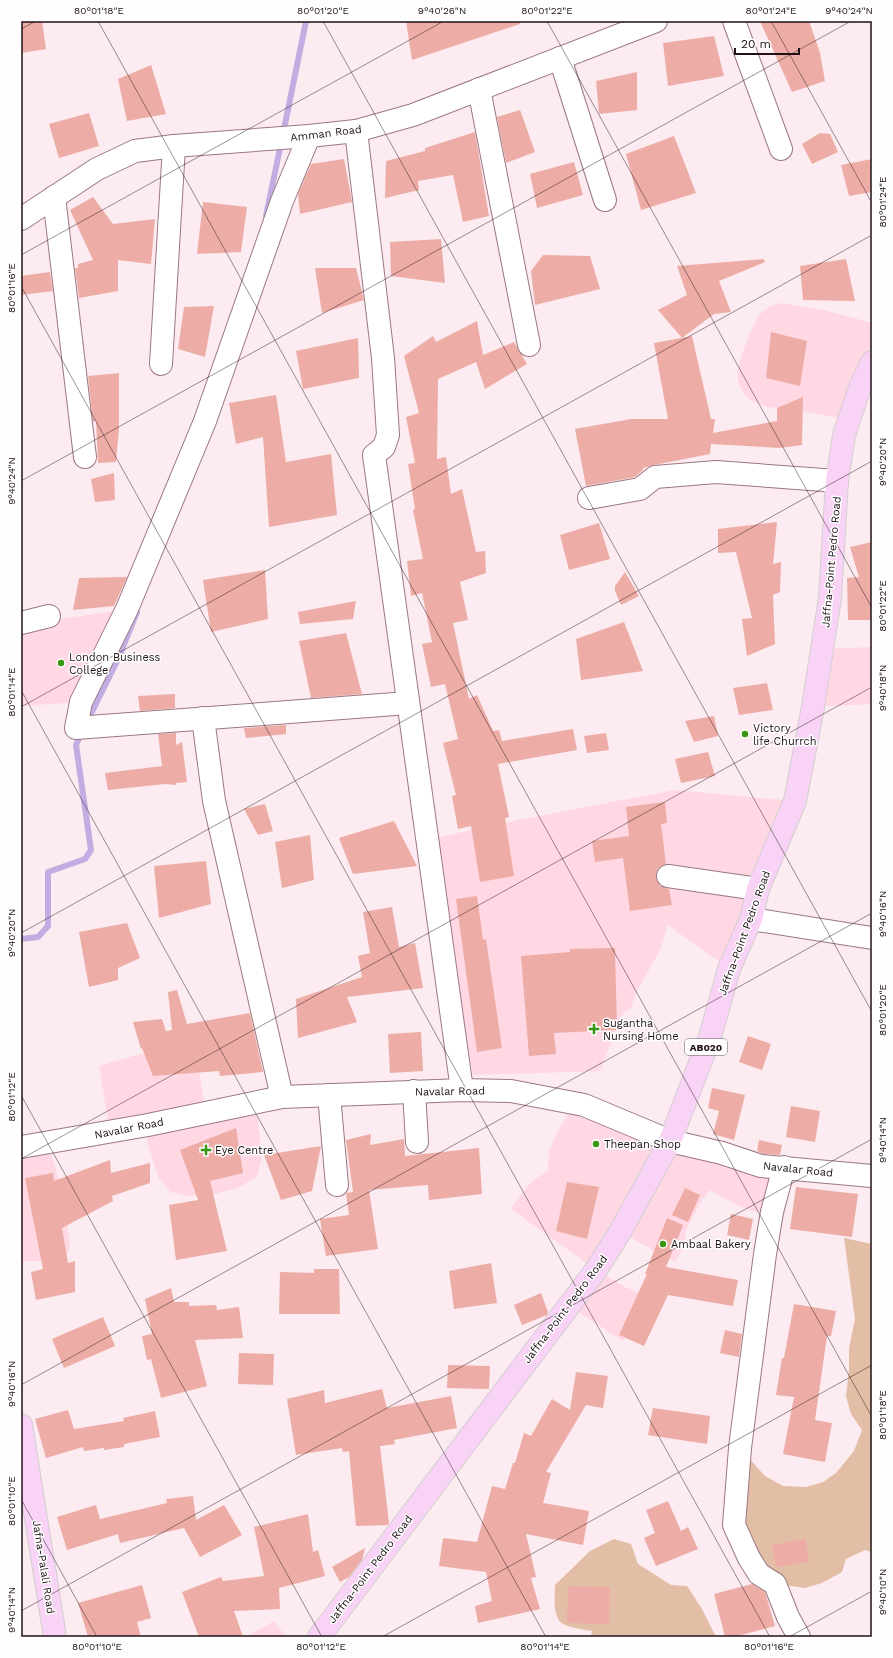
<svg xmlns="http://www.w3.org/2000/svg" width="893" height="1658" viewBox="0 0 893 1658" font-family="'Work Sans',sans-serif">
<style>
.built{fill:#ffd8e4}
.green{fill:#e3bea6}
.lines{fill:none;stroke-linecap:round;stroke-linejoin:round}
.stream{stroke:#c1ade2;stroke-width:6}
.building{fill:#edada6}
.minor-casing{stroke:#9b7782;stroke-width:24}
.major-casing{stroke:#d2cfd0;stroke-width:24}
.minor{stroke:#fff;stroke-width:22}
.major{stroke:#f8d3f5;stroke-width:22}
.ticks{fill:none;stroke:#1f1116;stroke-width:1;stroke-opacity:0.45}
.poi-dot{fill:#3a9510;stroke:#fefefe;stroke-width:1.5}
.labels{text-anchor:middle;stroke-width:3;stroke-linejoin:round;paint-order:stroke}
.shield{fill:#fefefe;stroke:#62585c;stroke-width:1}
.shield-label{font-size:10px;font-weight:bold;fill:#1f1116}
.street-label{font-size:11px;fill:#1f1116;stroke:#fefefe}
.poi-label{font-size:11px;fill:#1f1116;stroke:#fefefe;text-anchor:start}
.neatline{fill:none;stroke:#1f1116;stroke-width:1.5}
.ticks-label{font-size:10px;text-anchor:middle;fill:#1f1116}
</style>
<rect width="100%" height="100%" fill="#fcebf0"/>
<g class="built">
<path d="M781 303 824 310 872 323V362L849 420 792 409 767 407 750 400 743 392 738 382V368L742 354 751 331 759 315 769 307Z"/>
<path d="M127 609 81 702 21 706V625Z"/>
<path d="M872 647V704L813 707 822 649Z"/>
<path d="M675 790 795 801 729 969 668 925 660 950 636 993 630 1010 625 1012 621 1016 600 1071 473 1075 435 838 523 819Z"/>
<path d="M168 1046 197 1059 206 1113 253 1102 258 1122 262 1158 257 1176 238 1188 214 1194 187 1196 171 1192 159 1179 147 1141 148 1125 110 1132 99 1066Z"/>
<path d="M584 1105 784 1167 772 1212H755L739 1206 710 1190 701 1201 686 1230 684 1247 675 1262 620 1232 596 1270 625 1287 648 1297 631 1316 623 1341 569 1306 596 1270 511 1209 528 1185 548 1170 549 1151 557 1133 567 1116Z"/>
<path d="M48 1144 56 1169 62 1195 70 1243 69 1250 66 1255 50 1261H21V1147Z"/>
<path d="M274 1621 286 1637H249L253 1633Z"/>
</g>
<g class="green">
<path d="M844 1238 872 1244V1552L865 1550 846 1559 842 1572 822 1583 805 1588 775 1584 734 1525 740 1448 765 1476 783 1486 806 1487 823 1482 836 1473 854 1451 862 1430 851 1414 846 1396 849 1370V1348L855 1319Z"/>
<path d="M614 1539 631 1544 638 1564 671 1585 687 1586 702 1609 716 1637H591L592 1631C583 1629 570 1628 563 1624 552 1617 555 1596 555 1585L590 1551Z"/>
</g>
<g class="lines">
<g class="stream">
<path d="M283 134 306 21"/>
<path d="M266 216 281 143"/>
<path d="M87 722 119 657 137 612"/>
<path d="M21 939 38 937 48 926V872L85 859 91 850 76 745 82 732"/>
</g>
</g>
<g class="building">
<path d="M21 21H42L46 49 21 53Z"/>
<path d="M406 21H519L520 24 412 60Z"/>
<path d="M760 21H809L820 53 825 81 792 92Z"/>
<path d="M714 36 724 76 668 86 663 43Z"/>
<path d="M151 65 166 114 127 121 118 79Z"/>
<path d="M637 72V110L599 114 596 81Z"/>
<path d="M520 110 535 152 506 163 497 117Z"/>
<path d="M89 113 99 146 59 158 49 124Z"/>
<path d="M475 132 489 216 463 222 453 175 418 181 419 190 385 198 386 161 425 151V148Z"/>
<path d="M820 133 830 134 838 152 812 164 802 144Z"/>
<path d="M674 136 696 193 641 210 626 154Z"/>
<path d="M344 159 352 202 300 214 298 194 311 164Z"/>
<path d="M872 159V192L849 196 841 165Z"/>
<path d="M574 162 583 195 537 208 530 174Z"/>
<path d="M93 197 113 224 155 219 151 264 118 260V291L79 298 75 268H78V264L93 260 70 210Z"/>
<path d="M203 202 247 207 241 252 197 254Z"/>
<path d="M441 239 445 283 391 276 390 242Z"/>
<path d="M543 255 590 256 600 289 535 305 531 271Z"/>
<path d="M764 259 765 262 719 281 731 312 714 314 682 338 658 310 687 295 677 266Z"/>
<path d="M846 259 855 301 803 300 800 266Z"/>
<path d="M315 268H356L364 300 322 313Z"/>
<path d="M50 272 53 291 21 295V276Z"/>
<path d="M214 306 205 357 178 349 184 307Z"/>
<path d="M477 321 483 355 514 342 527 364 485 389 476 362 438 379 437 459 446 457 451 494 462 489 476 552 485 551 486 573 460 582 468 620 453 623 469 699 477 695 493 731 499 730 502 741 573 729 577 750 498 764 509 817 505 818 514 876 480 882 471 826 458 829 452 796 456 795 443 743 458 739 445 684 431 687 422 644 432 642 422 593 411 596 407 561 423 559 413 510 415 509 408 464 415 463 406 417 419 413 404 356 433 336 436 342Z"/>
<path d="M771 332 807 341 800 386 766 378Z"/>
<path d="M692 336 711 419H715L713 433 777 421V408L803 397 802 445 779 448 711 444 710 454 654 465 643 468V470L635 477 586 486 575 429 631 419H668L654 343Z"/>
<path d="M358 338 359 378 303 389 296 351Z"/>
<path d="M119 373V429L116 462 98 463 96 421 93 422 88 376Z"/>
<path d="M276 395 286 462 331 454 337 515 269 527 263 437 236 444 229 403Z"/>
<path d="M114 473 115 500 95 502 91 479Z"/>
<path d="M777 522 773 564 781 562 780 592 773 595 775 644 747 656 742 619 752 618 736 552 718 553V529Z"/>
<path d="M599 523 610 559 569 570 560 535Z"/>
<path d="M872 542V620H848L847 578 859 577 850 547Z"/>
<path d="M265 570 268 619 211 632 203 580Z"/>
<path d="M625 572 639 596 621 605 615 591V586Z"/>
<path d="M127 577 114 606 73 610 79 578Z"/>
<path d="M356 601 353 619 300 624 298 612Z"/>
<path d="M624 622 643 671 581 680 576 639Z"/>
<path d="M346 633 362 694 311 698 299 641Z"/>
<path d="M767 683 773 710 739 715 733 688Z"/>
<path d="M175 694V708L140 711 138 696Z"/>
<path d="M714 716 718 736 694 742 685 721Z"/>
<path d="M286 725V734L246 738 244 728Z"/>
<path d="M176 733V745L182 742 187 782 176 783V785L165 784 108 790 105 773 162 766 158 734Z"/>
<path d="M606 733 609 750 587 753 584 736Z"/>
<path d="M708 752 715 776 681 783 675 759Z"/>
<path d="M665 802 667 823 661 824 666 864 658 868 656 875 657 881 660 886 669 889 672 905 630 911 623 858 595 862 592 841 629 836 626 807Z"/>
<path d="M265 804 273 831 258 835 244 809Z"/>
<path d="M394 821 417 866 353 874 339 838Z"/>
<path d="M310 835 314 880 282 888 275 842Z"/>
<path d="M206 861 211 904 159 918 154 866Z"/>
<path d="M477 896 483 940 486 939 502 1048 477 1052 456 899Z"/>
<path d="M392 907 399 947 415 943 423 988 347 997 357 1022 298 1038 296 999 362 977 358 956 370 953 363 912Z"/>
<path d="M127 923 140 958 118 968V980L89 987 79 932Z"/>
<path d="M615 948 617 1030 554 1033 556 1054 529 1056 521 956 570 952V949Z"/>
<path d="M177 990 187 1024 250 1013 263 1072 220 1076 219 1071 153 1076 142 1048 141 1049 133 1022 162 1019 166 1031 172 1030 168 992Z"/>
<path d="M421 1032 423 1071 390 1073 388 1034Z"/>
<path d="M748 1036 771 1044 762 1070 739 1062Z"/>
<path d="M712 1088 745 1095 734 1140 713 1134 719 1111 708 1108Z"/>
<path d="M791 1106 820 1111 815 1142 786 1137Z"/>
<path d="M236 1128 243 1173 210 1181 227 1251 176 1260 169 1205 198 1200 180 1150Z"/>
<path d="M371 1134 370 1145 404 1139 405 1156 479 1148 482 1194 429 1200 428 1185 369 1190 378 1249 326 1256 320 1219 349 1215 346 1193 353 1192 346 1140Z"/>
<path d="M759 1140 782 1145 780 1155 764 1154 757 1151Z"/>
<path d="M321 1146 312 1191 281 1200 264 1155Z"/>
<path d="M110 1160 111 1173 150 1163V1183L112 1196 113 1201 62 1228 68 1263 75 1261V1292L36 1300 31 1272 43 1269 25 1178 53 1173 54 1181Z"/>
<path d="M567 1182 599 1187 587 1239 556 1231Z"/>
<path d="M796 1187 858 1194 852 1237 790 1229Z"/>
<path d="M685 1188 700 1195 688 1222 672 1215Z"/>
<path d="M731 1214 753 1219 749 1240 727 1235Z"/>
<path d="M667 1218 683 1225 666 1267 738 1280 733 1306 668 1295 644 1346 619 1335 647 1274H645Z"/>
<path d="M491 1263 497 1303 454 1309 449 1271Z"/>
<path d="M314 1269H339L340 1314H279L280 1272 314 1273Z"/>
<path d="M171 1288 174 1302H189V1306L216 1305 217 1310 239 1307 243 1338 195 1340 207 1386 161 1398 151 1359 147 1360 142 1336 152 1334 145 1299Z"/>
<path d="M541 1293 548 1312 547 1315 522 1325 514 1305Z"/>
<path d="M794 1304 836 1311 831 1336H827L815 1420 832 1423 825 1462 783 1454 794 1397 776 1395 782 1358H784Z"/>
<path d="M103 1317 115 1346 64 1368 52 1339Z"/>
<path d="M725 1330 742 1334 739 1357 720 1353Z"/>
<path d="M239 1353 274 1354 273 1385 238 1384Z"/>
<path d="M448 1365 490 1366 489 1389 447 1388Z"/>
<path d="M576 1372 608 1376 603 1408 586 1405 546 1472 551 1473 543 1503 589 1511 583 1545 526 1534 536 1577 531 1578 540 1609 478 1623 475 1606 492 1601 486 1572 439 1566 443 1538 477 1542 492 1486 505 1489 513 1463H515L524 1433 531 1436 552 1399 570 1410Z"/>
<path d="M382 1389 387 1408 451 1396 457 1428 394 1440 395 1444 380 1446 389 1523 388 1525 356 1526 349 1451 343 1452 342 1448 296 1455 287 1399 324 1390 325 1403Z"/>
<path d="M653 1408 710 1416 707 1444 648 1435Z"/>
<path d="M68 1410 74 1429 124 1421 123 1418 155 1411 160 1437 124 1444V1447L104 1450V1448L84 1451 83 1447 46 1458 35 1419Z"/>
<path d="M193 1496 196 1520 224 1505 242 1535 200 1557 184 1528 120 1543 118 1534 67 1550 57 1517 96 1505 100 1519 167 1503 166 1499Z"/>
<path d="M668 1501 681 1531 688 1527 698 1549 656 1566 644 1538 655 1533 646 1510Z"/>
<path d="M308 1514 313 1552 318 1550 325 1576 279 1588 280 1609 234 1611 243 1637H199L182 1592 221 1577 223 1581 264 1576 254 1527Z"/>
<path d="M806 1539 809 1562 776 1567 772 1545Z"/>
<path d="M365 1548 362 1560 349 1577 340 1582 332 1567Z"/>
<path d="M752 1584 765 1592 775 1626 734 1637H725L714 1594Z"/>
<path d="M142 1585 151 1618 137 1622 141 1637H88L78 1603Z"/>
<path d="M568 1586 610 1587 609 1624 567 1623Z"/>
</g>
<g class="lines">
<g class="minor-casing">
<g id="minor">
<path d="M734 21 781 149"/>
<path d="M560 58 605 200"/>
<path d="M479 89 529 345"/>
<path d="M356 131 383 358 388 435 384 447 374 455 462 1090"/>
<path d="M309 136 282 201 205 421 127 609 81 702 76 728 408 703"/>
<path d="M54 197 85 457"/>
<path d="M21 219 97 169 135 151 174 146 309 136 356 131 413 115 656 21"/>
<path d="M161 364 174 146"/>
<path d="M589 498 640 489 655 477 716 472 837 481"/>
<path d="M21 623 49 616"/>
<path d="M203 718 214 801 282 1097"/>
<path d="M668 876 758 889"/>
<path d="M751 919 872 938"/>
<path d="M414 1091 417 1142"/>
<path d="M329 1095 337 1185"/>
<path d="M21 1147 148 1125 282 1097 462 1090 511 1091 584 1105 670 1141 722 1153 761 1166 872 1176"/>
<path d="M784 1167 772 1212 765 1254 740 1448 734 1525 749 1558 759 1574 775 1584 788 1617 799 1637"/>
</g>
</g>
<g class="major-casing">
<g id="major">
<path d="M21 1425 55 1637"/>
<path d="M319 1637 596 1270 620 1232 670 1141 710 1037 729 969 751 919 758 889 795 801 813 707 830 598 837 481 844 435 859 390 872 362"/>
</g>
</g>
<use href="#minor" class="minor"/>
<use href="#major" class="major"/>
</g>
<path class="ticks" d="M98 21 872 1417M323 21 872 1012M547 21 872 608M771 21 872 203M21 29 36 21M21 255 444 21M21 286 770 1637M21 481 851 21M21 690 546 1637M21 707 872 235M21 933 872 461M21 1095 322 1637M21 1159 872 687M21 1385 872 913M21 1499 97 1637M21 1611 872 1139M382 1637 872 1365M789 1637 872 1591"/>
<g class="poi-dot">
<circle cx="61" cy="663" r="4"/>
<circle cx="745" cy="734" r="4"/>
<path d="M592 1023h4v4h4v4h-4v4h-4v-4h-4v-4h4z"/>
<circle cx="596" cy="1144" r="4"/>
<path d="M204 1144h4v4h4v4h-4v4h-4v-4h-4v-4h4z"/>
<circle cx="663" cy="1244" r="4"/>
</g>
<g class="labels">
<rect class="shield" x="685" y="1039" width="42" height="16" rx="3"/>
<g class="shield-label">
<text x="706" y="1051">AB020</text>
</g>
<g class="street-label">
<text transform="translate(326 133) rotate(-7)" y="4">Amman Road</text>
<text transform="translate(831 562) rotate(-85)" y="4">Jaffna-Point Pedro Road</text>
<text transform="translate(744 933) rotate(-70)" y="4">Jaffna-Point Pedro Road</text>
<text transform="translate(450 1091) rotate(-1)" y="4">Navalar Road</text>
<text transform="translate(129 1128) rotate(-11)" y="4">Navalar Road</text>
<text transform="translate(798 1169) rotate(6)" y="4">Navalar Road</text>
<text transform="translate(565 1309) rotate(-53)" y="4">Jaffna-Point Pedro Road</text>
<text transform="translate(44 1567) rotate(81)" y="4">Jafna-Palali Road</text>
<text transform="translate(370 1569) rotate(-53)" y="4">Jaffna-Point Pedro Road</text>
</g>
<g class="poi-label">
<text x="69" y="661">London Business<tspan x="69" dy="13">College</tspan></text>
<text x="753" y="732">Victory<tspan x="753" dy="13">life Churrch</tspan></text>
<text x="603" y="1027">Sugantha<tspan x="603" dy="13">Nursing Home</tspan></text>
<text x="604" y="1148">Theepan Shop</text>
<text x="215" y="1154">Eye Centre</text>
<text x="671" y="1248">Ambaal Bakery</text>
</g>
</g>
<rect width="893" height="1658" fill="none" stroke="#fefefe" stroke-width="44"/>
<path d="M735 48v6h64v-6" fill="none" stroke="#1f1116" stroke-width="2"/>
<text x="741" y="48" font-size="12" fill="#1f1116" stroke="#fefefe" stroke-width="3" paint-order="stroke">20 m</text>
<rect x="22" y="22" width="849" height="1614" class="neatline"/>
<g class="ticks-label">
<text x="99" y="14">80°01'18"E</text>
<text x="323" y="14">80°01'20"E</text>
<text x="442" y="14">9°40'26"N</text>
<text x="547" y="14">80°01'22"E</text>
<text x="771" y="14">80°01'24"E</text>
<text x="849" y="14">9°40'24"N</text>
<text transform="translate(882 202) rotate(-90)" y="4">80°01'24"E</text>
<text transform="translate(11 288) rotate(-90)" y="4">80°01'16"E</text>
<text transform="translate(882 462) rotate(-90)" y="4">9°40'20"N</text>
<text transform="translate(11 481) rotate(-90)" y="4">9°40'24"N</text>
<text transform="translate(882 606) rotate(-90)" y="4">80°01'22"E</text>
<text transform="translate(882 688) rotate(-90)" y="4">9°40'18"N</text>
<text transform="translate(11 692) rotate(-90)" y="4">80°01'14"E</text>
<text transform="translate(882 914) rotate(-90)" y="4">9°40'16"N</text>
<text transform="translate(11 933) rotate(-90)" y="4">9°40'20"N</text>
<text transform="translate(882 1010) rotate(-90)" y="4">80°01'20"E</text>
<text transform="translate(11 1097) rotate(-90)" y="4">80°01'12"E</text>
<text transform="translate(882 1140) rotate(-90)" y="4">9°40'14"N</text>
<text transform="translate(11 1384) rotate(-90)" y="4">9°40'16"N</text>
<text transform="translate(882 1415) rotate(-90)" y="4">80°01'18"E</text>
<text transform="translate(11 1501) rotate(-90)" y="4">80°01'10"E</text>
<text transform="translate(882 1592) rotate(-90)" y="4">9°40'10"N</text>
<text transform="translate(11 1610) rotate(-90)" y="4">9°40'14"N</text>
<text x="97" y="1650">80°01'10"E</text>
<text x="321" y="1650">80°01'12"E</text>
<text x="545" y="1650">80°01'14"E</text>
<text x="769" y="1650">80°01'16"E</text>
</g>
</svg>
